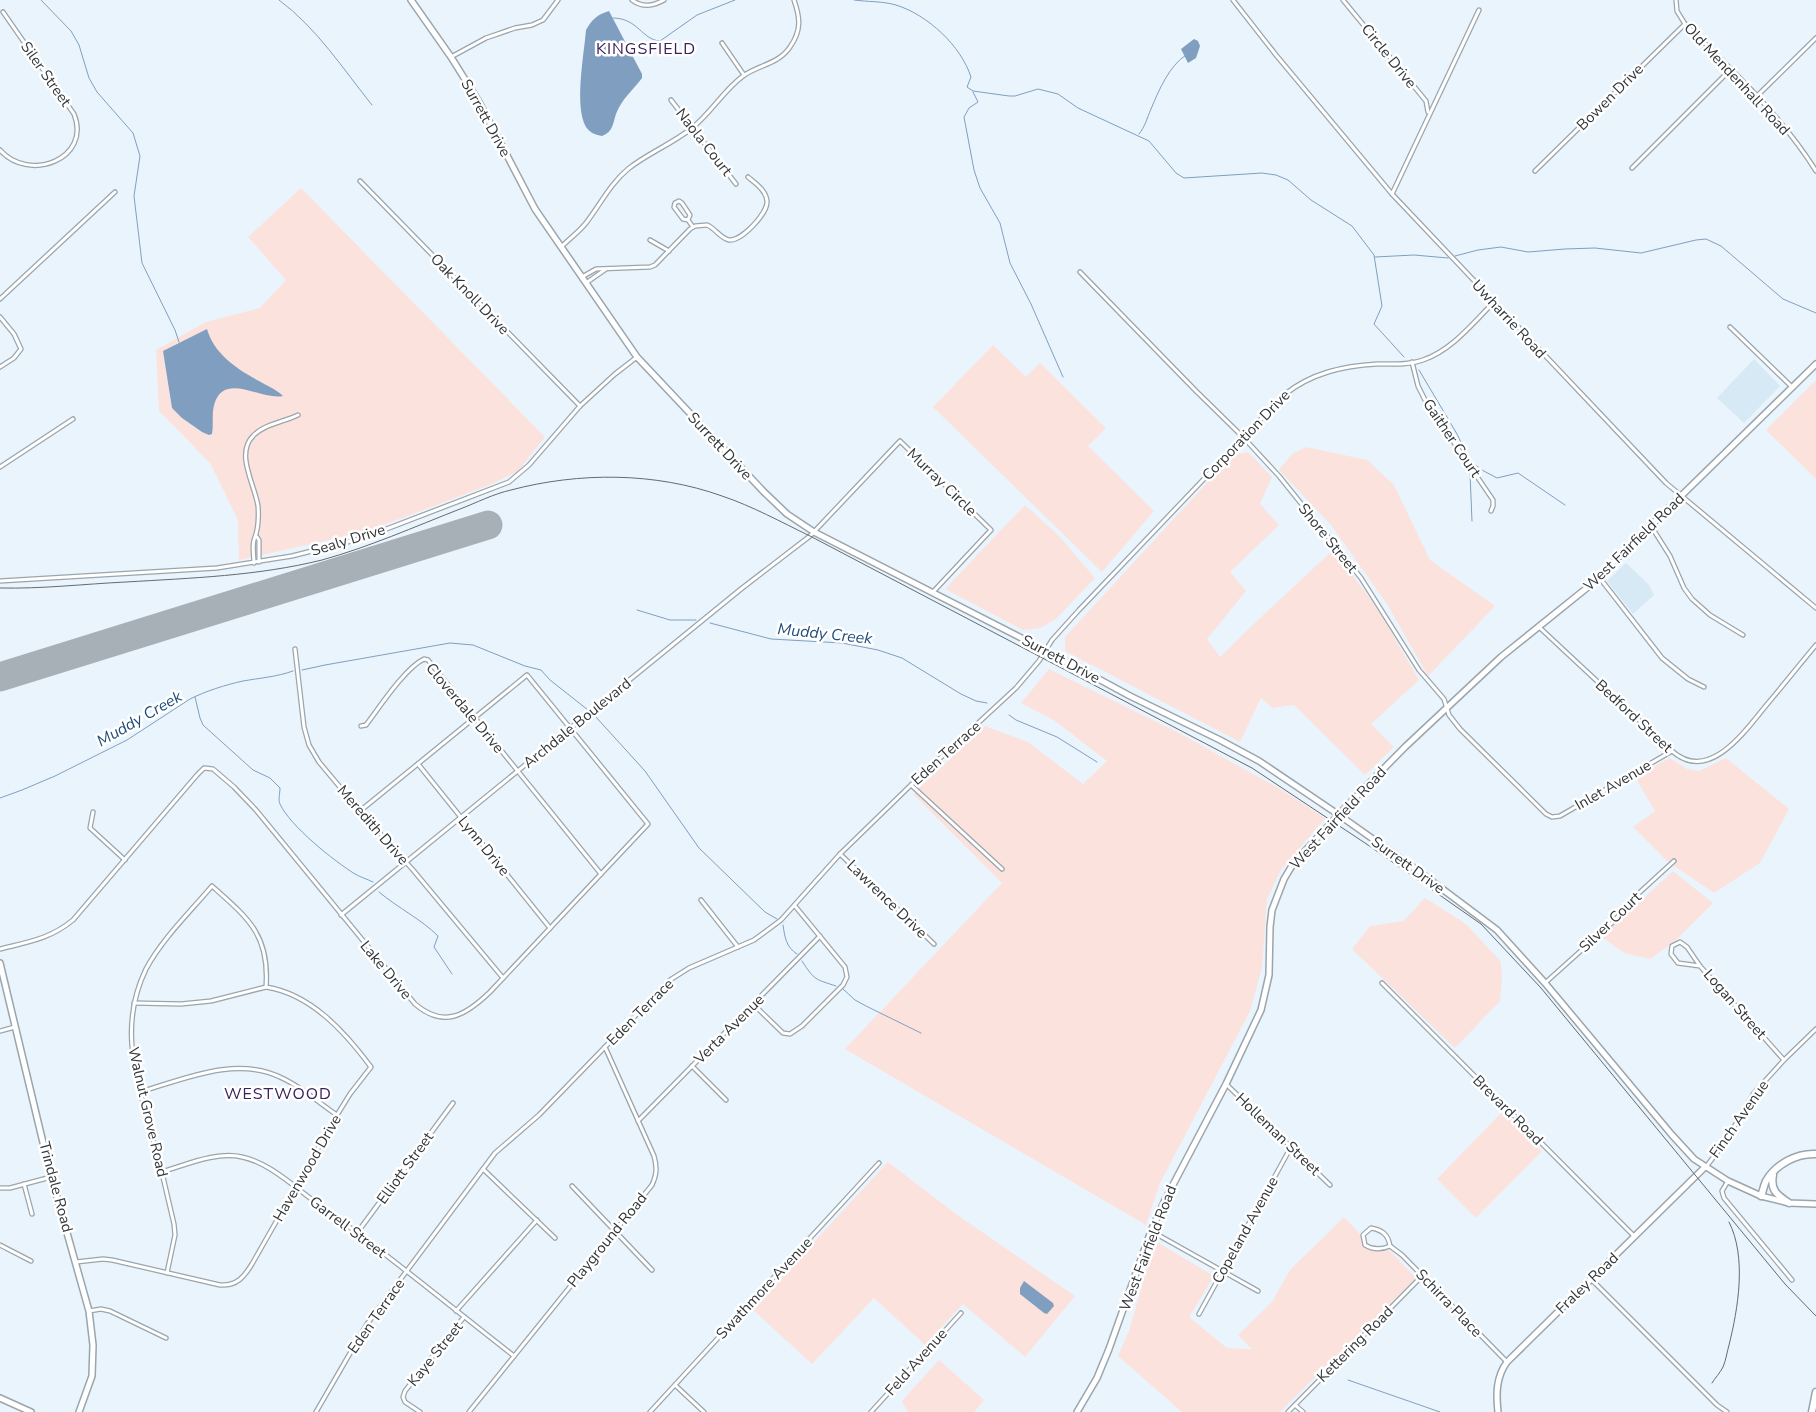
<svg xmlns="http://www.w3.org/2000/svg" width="1816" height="1412" viewBox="0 0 1816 1412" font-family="'Nunito Sans',sans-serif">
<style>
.built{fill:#d8e9f6}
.industrial{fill:#fce2dd}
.water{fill:#809fc0}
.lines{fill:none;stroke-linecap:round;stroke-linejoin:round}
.stream{stroke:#809fc0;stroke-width:1}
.runway{stroke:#a7b0b6;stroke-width:29}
.street-casing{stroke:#9ba5ac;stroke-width:5.5}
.secondary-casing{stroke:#9ba5ac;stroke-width:8}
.highway-casing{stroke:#9ba5ac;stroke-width:9}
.street{stroke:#fff;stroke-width:3}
.secondary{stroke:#fff;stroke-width:5}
.highway{stroke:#fff;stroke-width:6}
.rail{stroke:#646b6f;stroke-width:1}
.labels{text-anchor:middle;stroke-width:5;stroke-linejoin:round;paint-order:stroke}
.street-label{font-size:15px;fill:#32373a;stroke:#fff}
.neighbourhood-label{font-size:16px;letter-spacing:1px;fill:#3a215b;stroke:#fff}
.water-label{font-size:16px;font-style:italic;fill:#214e7b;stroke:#fff}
</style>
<rect width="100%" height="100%" fill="#eaf4fd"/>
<g class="built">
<path d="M1754 359 1780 386 1744 423 1717 398Z"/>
<path d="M1626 563 1649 585 1654 595 1633 614 1607 581Z"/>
</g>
<g class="industrial">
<path d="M301 188 545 437 518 471 492 484 365 532 239 560 238 520 210 463 159 411 156 350 206 322 260 308 286 280 248 237Z"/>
<path d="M993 345 1026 377 1040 363 1106 428 1088 446 1154 511 1102 572 933 407Z"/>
<path d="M1816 380V479L1766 430Z"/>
<path d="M1306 447 1367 460 1394 485 1430 560 1495 606 1428 676 1387 604 1331 525 1279 470 1292 454Z"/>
<path d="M1248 452 1272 477 1260 504 1279 525 1230 572 1246 591 1207 639 1220 657 1261 617 1333 550 1363 589 1383 618 1419 680 1371 724 1394 747 1365 775 1294 705 1272 708 1261 698 1240 742 1065 651V637L1180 512 1232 456Z"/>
<path d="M1025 505 1058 535 1095 578 1056 619 1040 628 1023 630 945 589Z"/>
<path d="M1049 669 1179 733 1280 789 1325 818 1281 870 1267 899 1262 968 1250 1011 1160 1183 1146 1225 845 1049 1002 883 913 794 985 726 1028 742 1083 784 1107 761 1055 721 1021 703Z"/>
<path d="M1670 758 1687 769 1699 771 1726 758 1789 809 1760 863 1714 893 1667 861 1633 827 1655 811 1635 777Z"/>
<path d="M1673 871 1713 903 1675 941 1650 959 1624 953 1602 937Z"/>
<path d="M1425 898 1466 924 1501 962 1502 978 1500 1001 1455 1048 1352 949 1370 926 1404 921Z"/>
<path d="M1502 1112 1542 1151 1476 1218 1437 1179Z"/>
<path d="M888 1162 956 1214 1075 1296 1025 1357 963 1304 925 1345 874 1298 812 1364 752 1309Z"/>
<path d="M1344 1217 1376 1251 1389 1250 1416 1278 1280 1412H1182L1118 1356 1129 1331 1155 1241 1214 1276 1189 1317 1227 1348 1252 1349 1238 1335 1272 1302 1290 1270Z"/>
<path d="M939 1360 984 1400 974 1412H908L902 1401Z"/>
</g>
<g class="water">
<path d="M609 11 642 74V78C633 90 621 100 616 114 613 123 613 132 602 136 596 135 590 133 586 127 574 106 584 55 586 30 592 19 597 15 609 11Z"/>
<path d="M1194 39 1198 41 1200 46 1196 58 1188 63 1181 49Z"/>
<path d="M207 329C214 354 237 369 259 381 267 386 276 389 283 396 262 401 226 372 215 402 211 413 214 423 212 434L209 435 202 432 182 418 172 408 163 351Z"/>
<path d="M1024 1281 1053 1303 1054 1306 1047 1314 1044 1313 1020 1294V1288Z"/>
</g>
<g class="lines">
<g class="stream">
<path d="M41 0 71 31 79 45 89 78 97 92 133 133 140 156 134 196 142 263 175 330 179 342"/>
<path d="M279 0C317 28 343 69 372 105"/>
<path d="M854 0C868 2 882 1 896 5 928 15 961 46 971 77L967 87 973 91 1009 96H1015L1038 89 1058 94 1078 108 1149 141 1176 173 1184 178 1262 173 1276 175 1288 180 1311 200 1352 226 1374 255 1382 306 1374 324 1404 357"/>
<path d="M613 18C638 18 642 40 660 41L697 15 735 0"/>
<path d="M973 92 978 102 969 108 964 117 974 170 980 188 1000 223 1010 263 1031 304 1063 377"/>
<path d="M1139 134C1145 127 1147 118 1151 109 1159 90 1169 66 1186 55"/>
<path d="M1455 256 1478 250 1501 247 1528 252 1565 249 1595 248 1641 253 1696 240 1706 239 1721 246 1783 299 1816 313"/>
<path d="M1375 257 1414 255 1448 258"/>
<path d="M1419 370 1457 434 1469 459"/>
<path d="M1469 460 1482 470 1497 478 1518 473 1565 505"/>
<path d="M1470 473 1472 521"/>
<path d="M637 610 670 620H696"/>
<path d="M710 623 771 639 842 643 878 650 902 658 961 694 976 701 987 703"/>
<path d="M302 670 325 665 450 643 473 645 525 666 541 670 550 680 588 710"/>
<path d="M195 697 200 718 203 725 253 770 270 778 280 788C280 793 278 800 280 804 290 826 334 861 355 874 360 877 367 879 373 882"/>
<path d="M1009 715 1016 720 1057 737 1097 762"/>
<path d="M595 716 645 771 699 848 765 912 777 919"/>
<path d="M0 798 22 790 55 776 127 740 190 699C206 691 225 685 243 681 260 678 276 677 293 671"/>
<path d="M379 892C398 908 421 919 438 936L434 947 452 974"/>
<path d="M783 925C785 938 786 947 797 954"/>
<path d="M802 961C815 981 815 979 836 986"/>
<path d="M843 989 855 1000 866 1006 921 1033"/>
<path d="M1348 1380 1440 1412"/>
</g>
<path class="runway" d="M0 677 488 525"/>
<g class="street-casing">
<g id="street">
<path d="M632 0C643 8 653 6 664 0"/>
<path d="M1233 0 1276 55 1392 194 1666 483 1816 608"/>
<path d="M1343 0 1426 101 1428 112"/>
<path d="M1676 0 1677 11 1685 24C1732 70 1781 115 1816 171"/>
<path d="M722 43 744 75"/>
<path d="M451 57 486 38 515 28 532 25 543 20 558 0"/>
<path d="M1757 96 1816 38"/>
<path d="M671 100 736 184"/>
<path d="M0 150C29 183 92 159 74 114L3 12"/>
<path d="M1632 168 1731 69"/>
<path d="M1535 171 1685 24"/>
<path d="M360 181 580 406"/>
<path d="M1392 194 1479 10"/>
<path d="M688 220 690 215 682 203 679 201 675 203 674 207 683 219 688 220 693 227"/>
<path d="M650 240 669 251"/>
<path d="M561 247C569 239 579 232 586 223 600 205 610 184 628 169 648 153 672 144 692 128 711 113 723 91 743 76 758 65 779 64 790 47 802 30 800 17 794 0"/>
<path d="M1080 272 1196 391 1243 437 1279 476 1361 578 1419 670 1444 699 1449 715 1460 729 1546 814 1552 817 1560 816 1672 751"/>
<path d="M582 277 596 269 650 267 655 265 690 229 695 226 707 225C715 228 720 238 729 240 742 241 768 213 767 201 766 190 755 183 748 177"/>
<path d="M586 283 606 269"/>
<path d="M0 299 115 192"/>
<path d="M0 317 14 334 21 349 14 358 0 367"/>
<path d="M1730 327 1792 387"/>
<path d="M1412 362 1418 386 1425 400 1493 500V506L1491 511"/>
<path d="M0 467 73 419"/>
<path d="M1651 526 1670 556 1684 588 1692 599 1710 615 1743 635"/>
<path d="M257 537 259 540V562"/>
<path d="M254 563C254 557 252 546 254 540 258 530 259 518 258 506 255 485 235 454 253 436 264 424 284 422 298 415"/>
<path d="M1599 577 1662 658 1688 679 1704 687"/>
<path d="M0 581 217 568 292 556 363 538 509 482 529 465 580 406 615 374 637 357"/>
<path d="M1539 627 1672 751C1710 785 1747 728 1769 702 1785 683 1800 664 1816 645"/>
<path d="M295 649 304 727 309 745 319 762 360 811 413 870 503 978"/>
<path d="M361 726 366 725C379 708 405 668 424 659L428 660 601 874"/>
<path d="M418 764 550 928"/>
<path d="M911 785 1002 869"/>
<path d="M93 812 90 828 125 860"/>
<path d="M840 854 934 944"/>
<path d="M701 900 738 947"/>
<path d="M341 915 741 589 810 536 900 441 991 530 933 592"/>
<path d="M0 949C28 942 50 939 73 920L197 775 204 768 213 769 234 787 256 810 415 1004C444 1029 466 1015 490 992L648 824 527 675 360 811"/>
<path d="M1700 966 1678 963 1671 954 1672 946 1680 942 1687 947 1700 966 1784 1060"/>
<path d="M1382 983 1634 1236"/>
<path d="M1545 983 1613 922 1639 893 1674 861"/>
<path d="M753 1004 783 1033 790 1034 802 1026 843 985 847 977 845 967 795 906"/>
<path d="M0 1031 15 1027"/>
<path d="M692 1066 726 1100"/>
<path d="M1226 1084 1330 1185"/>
<path d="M140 1092C184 1079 237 1055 282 1078 302 1087 319 1103 337 1115"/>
<path d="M638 1121 820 936"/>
<path d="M1706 1167 1727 1139 1754 1093 1784 1060 1816 1029"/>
<path d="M483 1169 555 1238"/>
<path d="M161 1172C186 1165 216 1151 242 1157 267 1162 290 1183 310 1198 380 1248 446 1303 514 1356"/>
<path d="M1728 1181 1722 1191 1724 1198 1792 1280"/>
<path d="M24 1184 32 1214"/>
<path d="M572 1186 652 1270"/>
<path d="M0 1188H10L51 1177"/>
<path d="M1371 1228C1382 1230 1388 1234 1390 1246 1381 1250 1373 1250 1365 1245L1363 1235Z"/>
<path d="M1151 1231 1258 1291"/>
<path d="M357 1233 453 1103"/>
<path d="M0 1245 31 1261"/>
<path d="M1390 1246 1402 1255 1507 1362"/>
<path d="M76 1262 103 1259 112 1260 220 1285C237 1286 244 1277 252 1264L337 1115 350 1094 371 1067C345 1032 311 994 266 987L211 1001 181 1004 134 1003"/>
<path d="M167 1273 175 1235 174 1224C167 1192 159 1160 150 1128 135 1073 119 1025 146 969 162 939 190 912 212 886 248 918 270 935 266 987"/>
<path d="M1592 1280 1717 1405 1727 1412"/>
<path d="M89 1311 101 1309 110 1311 166 1338"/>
<path d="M456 1311 537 1220"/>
<path d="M1199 1314 1291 1147"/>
<path d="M675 1385 704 1412"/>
<path d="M1295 1405 1303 1412"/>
<path d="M316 1412 367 1324 495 1153 539 1115 670 980 689 968 754 940 781 920 840 854 911 785 1016 688 1039 661 1052 640 1079 610 1284 395C1311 373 1343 366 1377 364 1392 364 1409 365 1423 360 1452 350 1473 323 1494 302"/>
<path d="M420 1412 405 1402 403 1397 405 1391 464 1317"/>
<path d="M469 1412 652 1185C657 1174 657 1167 654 1156L605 1047"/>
<path d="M650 1412 879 1163"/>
<path d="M871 1412 961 1313"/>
<path d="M1288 1412 1422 1276"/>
</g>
</g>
<g class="secondary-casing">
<g id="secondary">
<path d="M411 0 451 57 479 102 535 209 637 357 764 492 787 514 814 532 1045 650 1130 696 1220 740 1259 761 1339 815 1421 873 1497 930 1545 983 1672 1135 1694 1159 1728 1181 1761 1196 1789 1203 1816 1204"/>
<path d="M0 963 51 1176 89 1311 93 1345 92 1376 79 1412"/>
<path d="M0 1398 31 1412"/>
<path d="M1077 1412 1097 1378 1109 1349 1151 1231 1165 1200 1226 1084 1261 1010 1269 975 1270 927 1272 910 1284 879 1293 864 1345 808 1405 747 1501 657 1588 587 1816 364"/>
<path d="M1498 1412C1496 1394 1496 1377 1507 1362L1705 1167"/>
</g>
</g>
<g class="highway-casing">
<g id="highway">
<path d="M1773 1175C1770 1190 1777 1195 1789 1203"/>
<path d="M1761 1196C1763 1191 1764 1185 1766 1181 1776 1164 1797 1153 1816 1154"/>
<path d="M1812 1412 1816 1392"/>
</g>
</g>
<use href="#street" class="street"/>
<use href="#secondary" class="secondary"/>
<use href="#highway" class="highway"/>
<g class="rail">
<path d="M0 588C42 589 84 584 126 582 192 578 257 576 322 560 369 547 414 527 460 509 476 503 493 494 511 490 579 472 655 472 722 496 752 506 781 522 810 536L1252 768 1368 845 1481 924 1541 988 1785 1284 1816 1316"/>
<path d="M1712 1383C1715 1378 1720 1373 1723 1367 1726 1360 1727 1352 1729 1345 1738 1309 1747 1257 1729 1222"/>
</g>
</g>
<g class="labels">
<g class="street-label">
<text transform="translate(1389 56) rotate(51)" y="5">Circle Drive</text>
<text transform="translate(46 74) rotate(55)" y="5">Siler Street</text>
<text transform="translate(1737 79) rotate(47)" y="5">Old Mendenhall Road</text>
<text transform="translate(1610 97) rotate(-45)" y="5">Bowen Drive</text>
<text transform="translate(486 118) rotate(61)" y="5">Surrett Drive</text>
<text transform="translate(704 142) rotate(52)" y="5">Naola Court</text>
<text transform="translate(470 294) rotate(46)" y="5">Oak Knoll Drive</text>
<text transform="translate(1509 319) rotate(47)" y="5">Uwharrie Road</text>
<text transform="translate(1246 435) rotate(-46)" y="5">Corporation Drive</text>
<text transform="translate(1452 438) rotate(56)" y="5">Gaither Court</text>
<text transform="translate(720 446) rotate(47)" y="5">Surrett Drive</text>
<text transform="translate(942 482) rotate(44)" y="5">Murray Circle</text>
<text transform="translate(1328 538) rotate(51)" y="5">Shore Street</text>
<text transform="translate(348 540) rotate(-17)" y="5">Sealy Drive</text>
<text transform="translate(1634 542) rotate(-44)" y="5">West Fairfield Road</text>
<text transform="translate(1061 659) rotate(28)" y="5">Surrett Drive</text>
<text transform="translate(465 708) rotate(50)" y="5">Cloverdale Drive</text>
<text transform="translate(1634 716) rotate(43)" y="5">Bedford Street</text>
<text transform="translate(577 723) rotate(-39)" y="5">Archdale Boulevard</text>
<text transform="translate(946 753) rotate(-42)" y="5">Eden Terrace</text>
<text transform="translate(1613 785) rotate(-30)" y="5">Inlet Avenue</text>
<text transform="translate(1338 818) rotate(-47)" y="5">West Fairfield Road</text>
<text transform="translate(373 825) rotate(49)" y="5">Meredith Drive</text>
<text transform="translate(484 846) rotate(51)" y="5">Lynn Drive</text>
<text transform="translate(1408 865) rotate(36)" y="5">Surrett Drive</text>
<text transform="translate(887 899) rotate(44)" y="5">Lawrence Drive</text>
<text transform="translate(1610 922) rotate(-44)" y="5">Silver Court</text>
<text transform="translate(386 970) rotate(50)" y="5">Lake Drive</text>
<text transform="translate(1735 1004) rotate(49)" y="5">Logan Street</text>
<text transform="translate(640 1012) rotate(-45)" y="5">Eden Terrace</text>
<text transform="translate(729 1029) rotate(-45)" y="5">Verta Avenue</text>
<text transform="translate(1508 1110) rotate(45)" y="5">Brevard Road</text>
<text transform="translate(148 1112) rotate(77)" y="5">Walnut Grove Road</text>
<text transform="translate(1739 1119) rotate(-55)" y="5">Finch Avenue</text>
<text transform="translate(1278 1134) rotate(44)" y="5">Holleman Street</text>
<text transform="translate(307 1168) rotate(-60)" y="5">Havenwood Drive</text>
<text transform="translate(405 1168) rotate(-54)" y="5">Elliott Street</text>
<text transform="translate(56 1187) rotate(75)" y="5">Trindale Road</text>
<text transform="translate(348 1227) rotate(37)" y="5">Garrell Street</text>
<text transform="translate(1245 1230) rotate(-61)" y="5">Copeland Avenue</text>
<text transform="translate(607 1240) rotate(-51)" y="5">Playground Road</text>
<text transform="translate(1148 1248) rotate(-69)" y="5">West Fairfield Road</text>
<text transform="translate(1587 1283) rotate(-44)" y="5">Fraley Road</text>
<text transform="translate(764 1288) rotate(-47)" y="5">Swathmore Avenue</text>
<text transform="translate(1449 1303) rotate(46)" y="5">Schirra Place</text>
<text transform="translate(376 1316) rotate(-55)" y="5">Eden Terrace</text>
<text transform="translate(1355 1344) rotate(-45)" y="5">Kettering Road</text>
<text transform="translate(435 1354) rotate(-51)" y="5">Kaye Street</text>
<text transform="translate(916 1362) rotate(-48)" y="5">Feld Avenue</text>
</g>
<g class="neighbourhood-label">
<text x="646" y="54">KINGSFIELD</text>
<text x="278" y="1099">WESTWOOD</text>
</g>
<g class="water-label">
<text transform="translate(825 633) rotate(6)" y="6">Muddy Creek</text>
<text transform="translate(139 718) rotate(-30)" y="6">Muddy Creek</text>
</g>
</g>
</svg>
